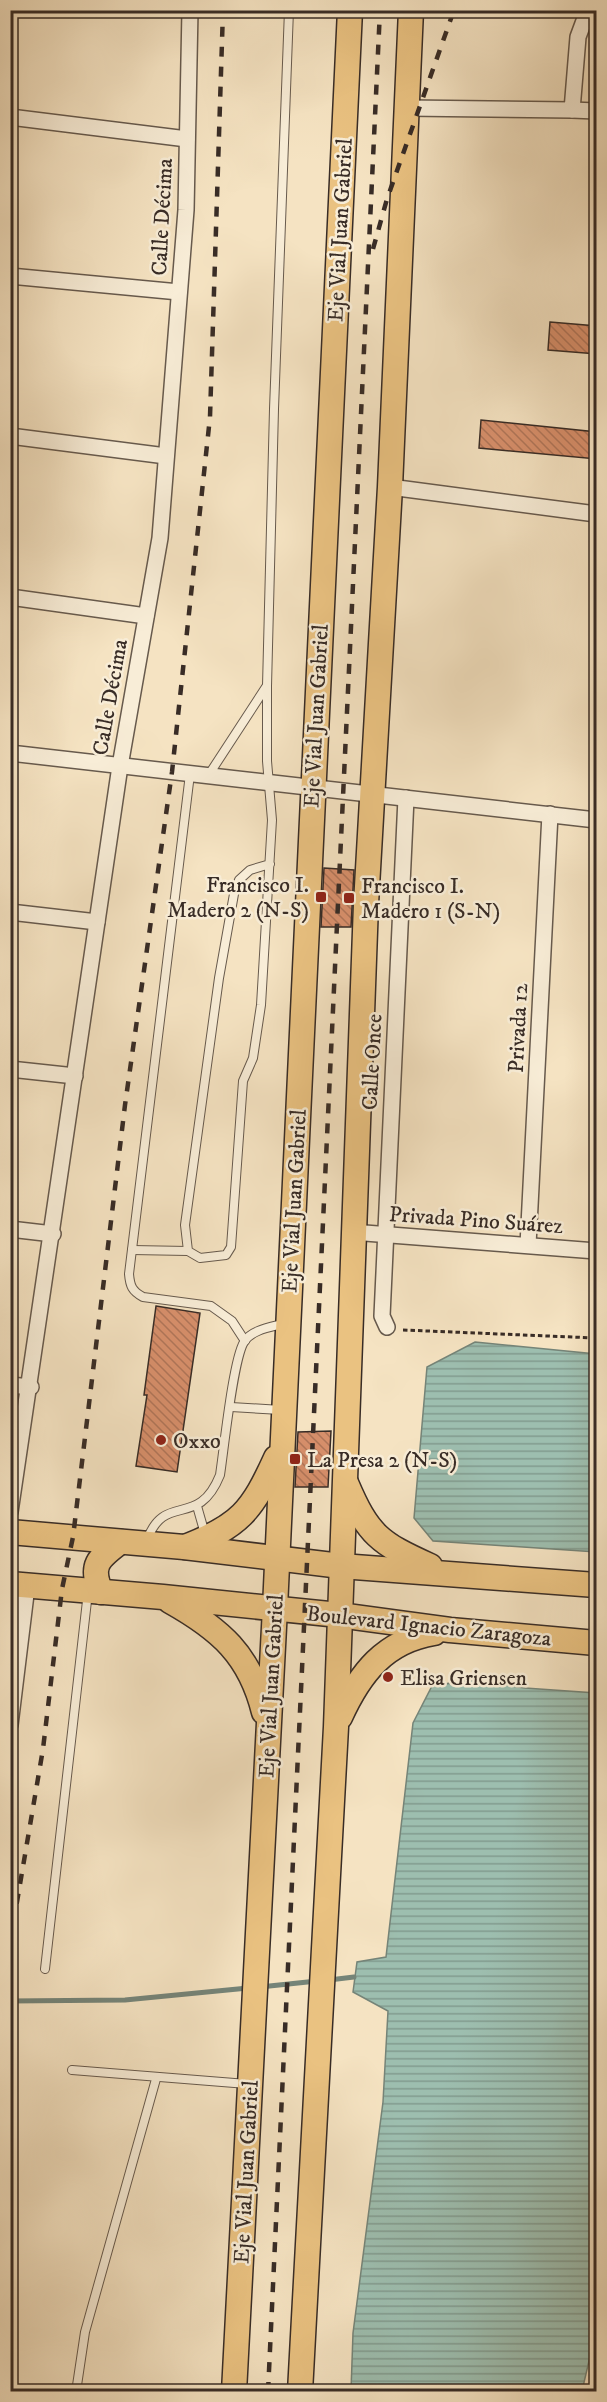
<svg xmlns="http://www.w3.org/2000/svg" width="607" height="2402" viewBox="0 0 607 2402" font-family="'IM FELL DW Pica',serif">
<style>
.water{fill:url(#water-rules);stroke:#758478;stroke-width:1.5}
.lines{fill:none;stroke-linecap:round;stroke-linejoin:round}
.stream{stroke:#758478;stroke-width:5}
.building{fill:url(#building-back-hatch);stroke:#382c26;stroke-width:1.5}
.service-casing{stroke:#675a4d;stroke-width:10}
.minor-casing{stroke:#675a4d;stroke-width:18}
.primary-casing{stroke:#382c26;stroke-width:27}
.path{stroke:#382c26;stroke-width:3;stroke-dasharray:4.5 3;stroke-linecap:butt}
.service{stroke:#f8edd7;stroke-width:8}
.minor{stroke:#f8edd7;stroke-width:15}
.primary{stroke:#eac281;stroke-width:24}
.rail{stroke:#382c26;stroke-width:4.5;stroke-dasharray:10 10;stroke-linecap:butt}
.poi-dot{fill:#8f2418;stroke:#f8edd7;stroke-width:2}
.labels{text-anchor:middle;stroke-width:5;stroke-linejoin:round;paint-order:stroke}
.street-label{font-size:22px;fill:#382c26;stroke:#f8edd7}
.poi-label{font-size:22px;fill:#382c26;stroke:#f8edd7;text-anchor:start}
</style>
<defs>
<pattern id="water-rules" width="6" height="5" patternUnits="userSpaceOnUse" patternTransform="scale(1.5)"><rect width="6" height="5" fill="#9dbeaf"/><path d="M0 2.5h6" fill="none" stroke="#819b8e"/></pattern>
<pattern id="building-back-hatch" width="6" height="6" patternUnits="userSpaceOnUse" patternTransform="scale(1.5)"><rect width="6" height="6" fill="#d78f6b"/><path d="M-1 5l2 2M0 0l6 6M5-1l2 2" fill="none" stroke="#af7558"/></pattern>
</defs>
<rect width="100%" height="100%" fill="#f5e3c2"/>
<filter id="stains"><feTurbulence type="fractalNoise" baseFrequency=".00333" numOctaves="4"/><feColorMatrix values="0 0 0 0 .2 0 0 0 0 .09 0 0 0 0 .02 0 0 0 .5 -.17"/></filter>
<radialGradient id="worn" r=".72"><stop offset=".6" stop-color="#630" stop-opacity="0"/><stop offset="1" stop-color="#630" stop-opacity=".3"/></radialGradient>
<g class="water">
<path d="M475 1342 596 1354V1552L433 1541 414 1518 427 1367Z"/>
<path d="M469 1680 525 1688 596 1693V2331L582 2391H351L353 2333 383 2102 388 2011 353 1992 357 1962 386 1957 413 1723 432 1686Z"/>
</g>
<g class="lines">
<g class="stream">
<path d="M329 1980 354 1977"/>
<path d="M260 1987 317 1981"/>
<path d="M10 2001 125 2000 248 1988"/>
</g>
</g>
<g class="building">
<path d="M550 322 597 326V354L548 350Z"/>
<path d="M481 420 597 432V459L479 448Z"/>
<path d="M324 868 354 870 351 927H321Z"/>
<path d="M156 1306 200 1313 177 1472 136 1466 147 1395H144Z"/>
<path d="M331 1431 328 1487H295L298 1432Z"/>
</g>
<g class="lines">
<g class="service-casing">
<g id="service">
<path d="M190 774 129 1274C130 1286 132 1291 143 1297L211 1306 232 1321 245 1341"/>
<path d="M208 776 266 687"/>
<path d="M270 864 250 870 239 880 234 894 219 978 185 1225 188 1251 200 1258 226 1255 231 1247 243 1081 253 1058 261 1005 272 820 267 761V686L274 409 289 10"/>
<path d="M132 1250 188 1251"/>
<path d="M231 1407 281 1410"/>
<path d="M197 1506 205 1534"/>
<path d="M147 1540C165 1491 198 1530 220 1475 224 1449 233 1360 244 1342 252 1329 273 1327 286 1323"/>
<path d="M45 1969 88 1592"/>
<path d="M72 2070 247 2084"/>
<path d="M76 2392 85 2332 156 2079"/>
</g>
</g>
<g class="minor-casing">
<g id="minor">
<path d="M407 108 572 110 578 37 588 10"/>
<path d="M572 110 596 111"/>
<path d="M10 117 187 139"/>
<path d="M10 276 179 292"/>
<path d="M10 436 166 456"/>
<path d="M390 487 596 514"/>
<path d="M10 597 146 616"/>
<path d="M10 753 596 820"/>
<path d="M10 912 97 922"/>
<path d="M10 1069 75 1076"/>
<path d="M10 1229 53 1234"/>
<path d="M352 1232 596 1251"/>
<path d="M528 1245 550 814"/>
<path d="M387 1327 382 1316 406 798"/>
<path d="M10 1385 31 1387"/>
<path d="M10 1512 120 766 160 538 186 210 190 10"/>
<path d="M10 1725 27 1586"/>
</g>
</g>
<g class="primary-casing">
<g id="primary">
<path d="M346 1483C368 1535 379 1543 430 1566"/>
<path d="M10 1532 184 1547 341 1566 596 1585"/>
<path d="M185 1547C240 1526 252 1511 276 1458"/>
<path d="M10 1584 163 1597 339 1615 450 1630 596 1643"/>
<path d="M101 1592C89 1565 99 1558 120 1542"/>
<path d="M170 1601C220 1629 250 1655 264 1712"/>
<path d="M340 1717C360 1673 385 1641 434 1633"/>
<path d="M234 2392 275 1608 350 10"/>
<path d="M300 2392 336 1727 366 904 390 487 411 10"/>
</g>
</g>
<path class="path" d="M403 1330 596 1338"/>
<use href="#service" class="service"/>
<use href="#minor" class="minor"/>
<use href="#primary" class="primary"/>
<g class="rail">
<path d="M373 249 387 199 454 10"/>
<path d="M10 1943 43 1749 62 1589 73 1537 125 1105 172 772 210 417 223 10"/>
<path d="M268 2392 380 10"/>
</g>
</g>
<g class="poi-dot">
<rect x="315" y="891" width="12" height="12" rx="3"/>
<rect x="343" y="892" width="12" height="12" rx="3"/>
<circle cx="161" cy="1440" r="6"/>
<rect x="289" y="1453" width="12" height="12" rx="3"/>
<circle cx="388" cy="1677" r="6"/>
</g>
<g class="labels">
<g class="street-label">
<text transform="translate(161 217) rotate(-87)" y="8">Calle Décima</text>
<text transform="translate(339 230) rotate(-87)" y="8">Eje Vial Juan Gabriel</text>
<text transform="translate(109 697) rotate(-80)" y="8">Calle Décima</text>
<text transform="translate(315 716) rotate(-87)" y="8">Eje Vial Juan Gabriel</text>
<text transform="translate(517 1028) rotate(-87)" y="8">Privada 12</text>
<text transform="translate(371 1062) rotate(-87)" y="8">Calle Once</text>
<text transform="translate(293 1201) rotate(-87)" y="8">Eje Vial Juan Gabriel</text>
<text transform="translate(476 1219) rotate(4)" y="8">Privada Pino Suárez</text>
<text transform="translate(429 1625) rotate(6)" y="8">Boulevard Ignacio Zaragoza</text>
<text transform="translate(270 1686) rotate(-87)" y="8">Eje Vial Juan Gabriel</text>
<text transform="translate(245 2172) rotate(-87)" y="8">Eje Vial Juan Gabriel</text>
</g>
<g class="poi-label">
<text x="309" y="892" text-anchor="end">Francisco I.<tspan x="309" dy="25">Madero 2 (N-S)</tspan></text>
<text x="361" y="893">Francisco I.<tspan x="361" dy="25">Madero 1 (S-N)</tspan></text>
<text x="173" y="1448">Oxxo</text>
<text x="307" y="1467">La Presa 2 (N-S)</text>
<text x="400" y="1685">Elisa Griensen</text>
</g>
</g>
<rect width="607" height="2402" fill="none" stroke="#f5e3c2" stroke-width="36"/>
<rect x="12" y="12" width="583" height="2378" fill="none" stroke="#382c26" stroke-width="3"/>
<rect x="18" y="18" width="571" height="2366" fill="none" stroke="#382c26" stroke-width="1.5"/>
<rect width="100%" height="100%" filter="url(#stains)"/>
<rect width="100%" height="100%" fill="url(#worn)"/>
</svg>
